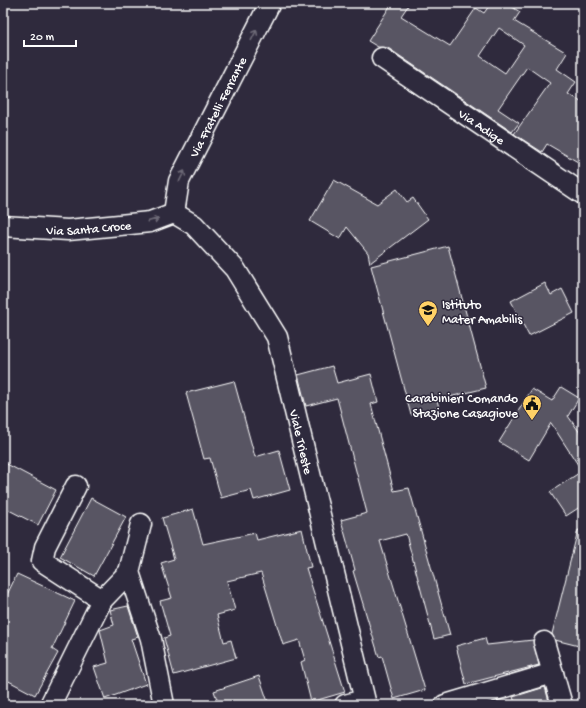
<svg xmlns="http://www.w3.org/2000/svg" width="586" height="708" viewBox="0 0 586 708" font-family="'Gochi Hand',sans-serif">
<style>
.building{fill:#595564;stroke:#fff;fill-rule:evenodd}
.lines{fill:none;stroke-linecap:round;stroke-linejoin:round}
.minor-casing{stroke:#fff;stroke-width:23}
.minor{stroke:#2f2a3d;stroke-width:20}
.oneway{stroke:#6d6a77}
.labels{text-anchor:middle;stroke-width:3;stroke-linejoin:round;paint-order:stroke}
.street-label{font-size:13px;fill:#fff;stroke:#2f2a3d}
.poi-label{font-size:13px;fill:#fff;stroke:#2f2a3d;text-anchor:start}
</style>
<rect width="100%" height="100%" fill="#2f2a3d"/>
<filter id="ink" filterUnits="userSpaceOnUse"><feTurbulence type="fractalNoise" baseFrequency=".025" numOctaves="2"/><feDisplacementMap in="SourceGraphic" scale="8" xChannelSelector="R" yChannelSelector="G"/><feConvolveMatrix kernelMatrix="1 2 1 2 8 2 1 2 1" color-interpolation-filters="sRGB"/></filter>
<g filter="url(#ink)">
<g class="building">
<path d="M392 3H410L401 16 450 46 476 8 484 13 491 3H506L520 12 514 21 567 53 557 69 576 82 568 94 583 102V165L547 144 542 152 514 134 550 83 527 67 498 109 519 123 512 132 388 48 378 47 368 41ZM499 28 524 45 505 73 480 56Z"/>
<path d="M334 180 377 204 397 189 407 202 413 198 428 219 370 263 368 253 347 227 340 239 310 221Z"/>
<path d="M448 246 486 388 437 400 439 408 411 415 371 266Z"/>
<path d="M545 283 551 295 562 289 574 313 529 336 511 301Z"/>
<path d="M332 366 337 383 371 374 378 402 371 404 394 491 409 488 450 635 434 639 406 534 380 541 425 690 394 699 382 656 379 657 353 571 355 570 341 520 367 513 337 398 306 406 298 375Z"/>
<path d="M234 381 255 457 279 450 290 490 254 500 251 490 221 498 210 458 204 459 186 393Z"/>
<path d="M561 387 579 398 568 416 583 437V505L566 516 550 492 582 471 551 423 529 460 499 442 532 389 552 401Z"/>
<path d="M3 462 56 490 38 525 3 507Z"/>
<path d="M91 498 126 517 94 576 60 557Z"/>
<path d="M193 509 203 544 255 533 257 540 302 529 311 567 306 568 345 692 311 702 301 662 305 660 299 640 283 645 261 573 227 581 235 610 217 615 224 642 231 640 236 658 174 675 164 638 170 636 160 601 172 598 161 563 174 559 162 518Z"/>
<path d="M578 530 583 531V647L555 640 552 634Z"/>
<path d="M17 574 75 601 52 649 58 653 35 695 3 678V603Z"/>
<path d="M128 606 138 637 131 639 146 684 105 699 94 667 108 663 100 630 114 625 110 610Z"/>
<path d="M485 638 487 645 533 640 539 665 466 684 456 646Z"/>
<path d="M259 676 269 705H219L214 691Z"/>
<path d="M545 687 550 705H516L513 697Z"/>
</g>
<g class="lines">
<g class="minor-casing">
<g id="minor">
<path id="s1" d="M382 58 583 194"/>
<path id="s2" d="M174 213 194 225 235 269 277 337 366 705"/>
<path id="s3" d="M174 213 179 181 270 3"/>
<path id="s4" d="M3 226 68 230 150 222 174 213"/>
<path d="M76 486 45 547 42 561 102 600"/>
<path d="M129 572 151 639 164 705"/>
<path d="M544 642 562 705"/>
<path d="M50 705 102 600 129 572 141 524"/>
<path d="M345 705 364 700"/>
<path d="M445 705 553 673"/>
</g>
</g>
<use href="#minor" class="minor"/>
</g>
<defs><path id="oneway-shaft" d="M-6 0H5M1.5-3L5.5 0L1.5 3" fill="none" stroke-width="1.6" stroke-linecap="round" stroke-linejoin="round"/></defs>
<g class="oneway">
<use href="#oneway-shaft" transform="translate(254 35) rotate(-63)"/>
<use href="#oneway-shaft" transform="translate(182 176) rotate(-64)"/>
<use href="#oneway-shaft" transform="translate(153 220) rotate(-16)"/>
</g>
</g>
<defs>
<g id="school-pin" transform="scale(1)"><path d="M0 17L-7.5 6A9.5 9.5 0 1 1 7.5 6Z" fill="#ffd166" stroke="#2f2a3d"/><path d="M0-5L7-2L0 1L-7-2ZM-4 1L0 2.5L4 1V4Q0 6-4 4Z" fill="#111"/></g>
<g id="civic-pin" transform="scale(1)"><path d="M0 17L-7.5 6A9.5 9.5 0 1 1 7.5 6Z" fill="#ffd166" stroke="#2f2a3d"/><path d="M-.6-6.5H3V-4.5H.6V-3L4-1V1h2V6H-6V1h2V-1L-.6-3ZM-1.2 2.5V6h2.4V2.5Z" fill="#111"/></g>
</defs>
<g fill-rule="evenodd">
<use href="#school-pin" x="428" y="310"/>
<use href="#civic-pin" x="532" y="404"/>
</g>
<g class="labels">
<g class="street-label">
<text dy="5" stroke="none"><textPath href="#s3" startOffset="116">Via Fratelli Ferrante</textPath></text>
<text dy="5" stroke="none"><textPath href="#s1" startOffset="121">Via Adige</textPath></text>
<text dy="5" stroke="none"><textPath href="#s4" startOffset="86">Via Santa Croce</textPath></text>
<text dy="5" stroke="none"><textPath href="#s2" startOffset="271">Viale Trieste</textPath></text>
</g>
<g class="poi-label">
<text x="442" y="308">Istituto<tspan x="442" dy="15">Mater Amabilis</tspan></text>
<text x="518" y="402" text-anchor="end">Carabinieri Comando<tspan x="518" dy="15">Stazione Casagiove</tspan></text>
</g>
</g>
<rect width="586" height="708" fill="none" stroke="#2f2a3d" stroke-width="16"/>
<rect x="8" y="8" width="570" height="692" fill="none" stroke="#fff" stroke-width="1.5" filter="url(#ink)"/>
<path d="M24 40v6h52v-6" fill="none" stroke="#ffffff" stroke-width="2"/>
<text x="30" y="40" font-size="12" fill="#ffffff" stroke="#2f2a3d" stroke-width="3" paint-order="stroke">20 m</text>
</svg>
